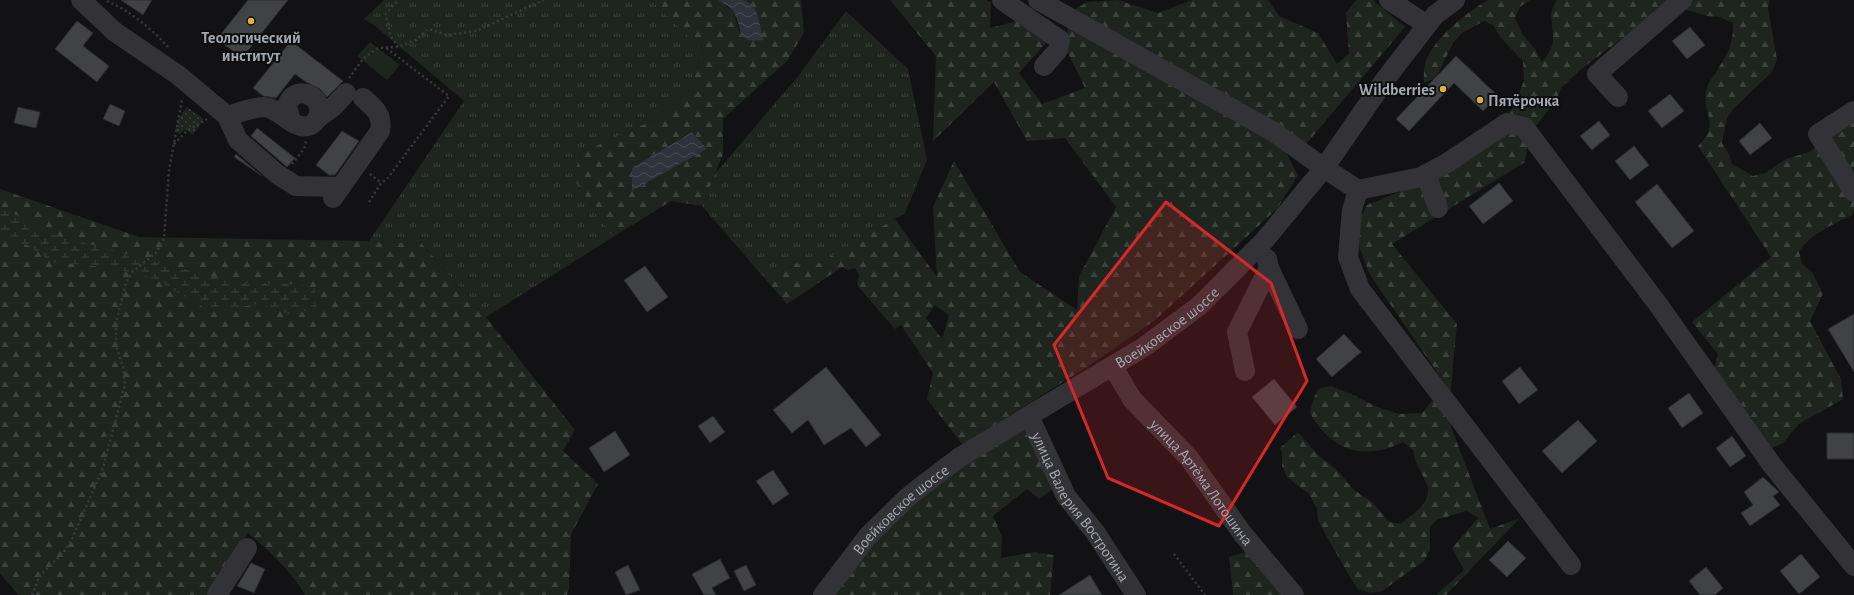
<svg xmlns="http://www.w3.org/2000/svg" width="1854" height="595" viewBox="0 0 1854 595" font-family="'Alegreya Sans',sans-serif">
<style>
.grass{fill:url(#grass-tufts)}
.forest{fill:url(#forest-firs);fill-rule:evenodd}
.wetland{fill:url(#wetland-marsh)}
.park{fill:url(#park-dots)}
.pitch{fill:#1e251f}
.water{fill:url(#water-waves)}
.building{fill:#414246;stroke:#2c2c2f}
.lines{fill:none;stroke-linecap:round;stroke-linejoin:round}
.path{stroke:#393a3e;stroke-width:2.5;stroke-dasharray:2 3;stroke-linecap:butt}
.minor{stroke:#333337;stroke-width:20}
.marked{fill:#d62828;fill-opacity:0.2;stroke:#d62828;stroke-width:3;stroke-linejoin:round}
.poi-dot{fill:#e0b33c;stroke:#0d0d0e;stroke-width:1.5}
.labels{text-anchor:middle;stroke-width:4;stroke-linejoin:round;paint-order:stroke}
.poi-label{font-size:16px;font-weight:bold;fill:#a4a8b2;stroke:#0d0d0e}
.street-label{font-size:16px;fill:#a4a8b2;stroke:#0d0d0e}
</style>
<defs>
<pattern id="grass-tufts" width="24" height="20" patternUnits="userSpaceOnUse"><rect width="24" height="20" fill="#1e251f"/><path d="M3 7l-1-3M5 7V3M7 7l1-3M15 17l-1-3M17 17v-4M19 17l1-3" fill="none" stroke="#3c423d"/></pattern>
<pattern id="forest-firs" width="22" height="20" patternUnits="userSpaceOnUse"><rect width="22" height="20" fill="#1e251f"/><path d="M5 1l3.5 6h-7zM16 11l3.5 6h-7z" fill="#3c423d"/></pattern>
<pattern id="wetland-marsh" width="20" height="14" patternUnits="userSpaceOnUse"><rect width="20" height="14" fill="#1e251f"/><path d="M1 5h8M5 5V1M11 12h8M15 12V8" fill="none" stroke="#3c423d"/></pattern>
<pattern id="park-dots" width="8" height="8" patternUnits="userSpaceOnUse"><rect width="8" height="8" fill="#1e251f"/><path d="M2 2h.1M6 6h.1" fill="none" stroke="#3c423d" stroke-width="1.8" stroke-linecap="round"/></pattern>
<pattern id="water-waves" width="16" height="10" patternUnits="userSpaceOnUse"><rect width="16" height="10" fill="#2c333a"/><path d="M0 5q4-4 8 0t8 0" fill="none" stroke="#484e54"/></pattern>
</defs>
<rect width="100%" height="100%" fill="#121113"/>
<g class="grass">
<path d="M384 0H651L703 50 688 91 654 120 580 153 574 179 613 237 486 317 422 244 369 241 464 101 374 25 364 19Z"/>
<path d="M846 11 908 69 927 160 905 213 807 271 796 263 768 282 702 206 714 175 799 75Z"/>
</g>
<g class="forest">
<path d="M651 0H718L733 11 740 33 747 2 743 0H801L804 33 787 61 723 119V154L702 206 671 201 613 237 574 179 580 153 654 120 688 91 703 50ZM692 132 707 149 632 191V168Z"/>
<path d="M890 0H986L991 2 990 28 1021 20 1047 42 1019 73 1042 104 1085 88 1066 49 1069 13 1087 2 1118 0 1158 13 1192 0H1268L1279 16 1318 33 1337 64 1349 54 1346 13 1356 0H1373L1405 27 1307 143 1283 147 1298 175 1277 209 1154 321 1090 365 963 445 927 399 933 373 901 325 895 329 857 285 859 274 855 268 848 270 842 267 787 304 768 282 796 263 807 270 895 219 937 277 933 207 954 161 1020 272 1077 310 1079 276 1116 207 1065 138 1027 141 994 82 933 141 936 56ZM935 305 949 315 942 339 926 318Z"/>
<path d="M1488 0H1530L1520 7 1515 18 1522 34 1535 49 1542 62C1566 36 1541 22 1557 0H1770L1768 7 1777 60 1772 72 1733 109 1727 118 1722 143 1728 153 1732 164 1753 176 1765 173 1786 159 1809 152 1851 122 1854 123V208L1852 215C1832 225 1812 233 1799 251L1802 264 1812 272 1823 294 1810 321 1841 379 1843 399 1799 424 1783 443 1772 448 1758 444 1709 385 1718 354 1692 322 1771 257 1698 146C1723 121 1699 114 1707 87 1709 82 1712 78 1715 74 1726 55 1734 46 1733 23L1719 17 1707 16 1683 9 1640 25 1580 70 1561 88 1556 100 1533 130 1528 141 1525 162 1392 244 1457 324 1448 419 1490 529 1520 518 1446 595H1436L1464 570 1452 548 1478 518 1467 511 1436 520 1430 527V550L1424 561 1382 591 1370 593 1358 589 1351 579 1318 521 1317 509 1309 494 1287 477 1282 466V453L1280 448 1298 432 1318 455 1337 470 1353 489 1373 503 1389 522 1400 524C1413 515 1435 500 1426 482 1420 469 1415 464 1413 450L1403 442C1364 461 1332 452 1310 413L1313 400 1318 389 1331 386 1351 394 1375 406 1399 414 1422 413 1446 385 1370 275 1356 239 1361 216 1367 205 1430 179 1478 144 1512 109 1524 81 1523 61 1501 38 1493 25 1484 21 1462 33 1453 43 1436 78 1424 83C1424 74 1423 66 1427 58 1438 35 1466 13 1488 0Z"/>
<path d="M0 189 139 237 369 241 422 244 486 317 575 430 563 451 598 484 571 534 569 589 567 595H305C292 571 269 551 248 533L207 595H19L0 574Z"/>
<path d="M1020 429H1031L1053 489 1039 499 1027 489 993 516 1002 536 1001 558 1035 552 1054 555 1050 595H832L866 550 940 478Z"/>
<path d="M1255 549 1292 595H1233L1229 557Z"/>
</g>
<path class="wetland" d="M0 209 9 211 51 234 233 282 297 284 315 289V309L290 314 259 304 223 310 203 307 155 279 114 268 52 262 29 246 0 236Z"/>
<path class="park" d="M187 107 204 119 193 135 185 129 180 134 175 130 178 124 176 122Z"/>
<path class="pitch" d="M370 42 400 65 387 80 357 56Z"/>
<g class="water">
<path d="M718 0C725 0 736 0 743 0 759 4 760 26 763 40 736 45 743 27 733 11 730 7 722 3 718 0Z"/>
<path d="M692 132 707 149 632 191V168Z"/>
</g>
<g class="building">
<path d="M121 0H152L143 15Z"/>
<path d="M248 0H288L242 58 217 39Z"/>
<path d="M77 21 93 33 83 46 109 66 97 82 55 49Z"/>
<path d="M1690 27 1705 45 1687 59 1672 41Z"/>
<path d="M291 41 343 81 327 97 320 89 306 82 295 74 276 98 263 96 253 88Z"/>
<path d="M1456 56 1498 96 1483 111 1454 83 1409 131 1396 119Z"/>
<path d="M1670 94 1684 111 1662 128 1648 111Z"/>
<path d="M110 104 125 111 119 126 103 119Z"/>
<path d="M18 107 40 112 36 128 14 123Z"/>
<path d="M1599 121 1610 135 1592 150 1580 136Z"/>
<path d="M1760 123 1772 138 1750 155 1739 141Z"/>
<path d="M257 128 295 158 287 167 251 136Z"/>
<path d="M342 131 359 141 335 175H329L316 165Z"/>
<path d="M1634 146 1649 165 1630 180 1615 161Z"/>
<path d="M236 154 262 176 234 157Z"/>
<path d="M1499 183 1513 201 1483 224 1469 206Z"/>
<path d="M1657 184 1694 231 1672 248 1635 202Z"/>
<path d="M645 266 668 297 647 312 624 280Z"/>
<path d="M1854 314V372L1828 329Z"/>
<path d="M1344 334 1361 352 1332 377 1316 359Z"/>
<path d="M826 367 881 435 866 447 851 428 824 445 808 420 792 433 773 410Z"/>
<path d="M1520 367 1538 390 1519 404 1502 381Z"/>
<path d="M1274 379 1297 407 1275 425 1252 397Z"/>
<path d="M1689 393 1703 413 1682 428 1668 408Z"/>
<path d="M713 416 725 432 710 443 698 426Z"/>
<path d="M1578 420 1597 441 1562 473 1542 451Z"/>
<path d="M615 431 630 455 604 472 589 448Z"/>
<rect x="1827" y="433" width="27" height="26"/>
<path d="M1732 436 1746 456 1730 467 1716 448Z"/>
<path d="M773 470 789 494 773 505 756 481Z"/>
<path d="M1763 477 1779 492 1773 496 1780 505 1750 526 1741 513 1753 505 1744 492Z"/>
<path d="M1508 541 1526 558 1507 577 1489 560Z"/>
<path d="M1801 554 1820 577 1799 594 1780 571Z"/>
<path d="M720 559 730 578 712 588 716 595H704L692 574Z"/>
<path d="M251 563 265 569 254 593 237 586Z"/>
<path d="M628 565 640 590 626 595 615 572Z"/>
<path d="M746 565 756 585 744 591 734 571Z"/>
<path d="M1706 567 1723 588 1715 595H1700L1689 581Z"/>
<path d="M1090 575 1102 595H1059Z"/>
</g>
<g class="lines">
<g class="path">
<path d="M107 1C130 11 151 28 168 47"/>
<path d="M398 47 390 35 386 14 398 0"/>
<path d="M349 78 363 59 378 48 398 47 416 40 428 29 448 35 476 31 544 0"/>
<path d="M174 144 187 131 207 119"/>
<path d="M292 164 304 149 306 141"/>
<path d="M370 174 381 183"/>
<path d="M369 202 381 183 387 179 449 96 386 48"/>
<path d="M1174 554 1205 595"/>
<path d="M32 595 40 575 64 552 71 541 103 468 125 384 123 366 116 346V322L126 283 132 272 156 253 164 239 169 170 182 100"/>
</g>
<g class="minor">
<path d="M81 0 115 32 178 75 227 116 238 140 277 174 296 186 340 187"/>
<path d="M1002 0 1060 40 1058 50 1044 66"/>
<path d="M1038 0 1274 132 1324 168 1358 190 1352 210 1348 257 1360 289 1571 565"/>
<path d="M1389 0 1427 25"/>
<path d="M1618 97 1597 74 1682 0"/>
<path d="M1854 111 1818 134 1854 192"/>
<path d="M227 116C237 113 254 107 264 107 280 108 293 130 308 126 312 125 315 122 317 119 329 96 292 81 287 107L291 121"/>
<path d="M318 118 333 107 346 93"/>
<path d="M1426 174 1438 208"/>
<path d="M1358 190 1421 177 1447 163 1507 123 1524 127 1657 303 1772 465 1854 566"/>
<path d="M333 198 380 131C383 115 375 108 363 98"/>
<path d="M1267 259 1269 268 1298 329"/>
<path id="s1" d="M1113 367 1132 399 1189 458 1242 533 1294 595"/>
<path d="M1245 371 1237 332 1269 268"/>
<path id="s2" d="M1029 416 1066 496 1095 532 1136 595"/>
<path d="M217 595 247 548"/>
<path id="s3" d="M823 595 868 536 909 496 960 457 1144 347 1199 306 1264 241 1324 168 1387 77 1435 15 1455 0"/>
</g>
</g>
<path class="marked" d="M1166 202 1271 283 1307 381 1219 526 1108 478 1054 345Z"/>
<g class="poi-dot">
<circle cx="251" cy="21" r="4"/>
<circle cx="1443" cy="89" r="4"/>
<circle cx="1480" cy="100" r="4"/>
</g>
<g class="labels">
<g class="poi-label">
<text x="251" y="43">Теологический<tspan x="251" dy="18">институт</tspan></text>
<text x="1435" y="95" text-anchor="end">Wildberries</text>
<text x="1488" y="106" text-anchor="start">Пятёрочка</text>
</g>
<g class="street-label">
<text dy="6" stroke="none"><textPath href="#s3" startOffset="440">Воейковское шоссе</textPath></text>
<text dy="6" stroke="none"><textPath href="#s1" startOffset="146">улица Артёма Лотошина</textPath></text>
<text dy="6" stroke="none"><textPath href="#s2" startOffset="105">улица Валерия Востротина</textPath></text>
<text dy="6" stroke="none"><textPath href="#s3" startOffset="116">Воейковское шоссе</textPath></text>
</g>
</g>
</svg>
